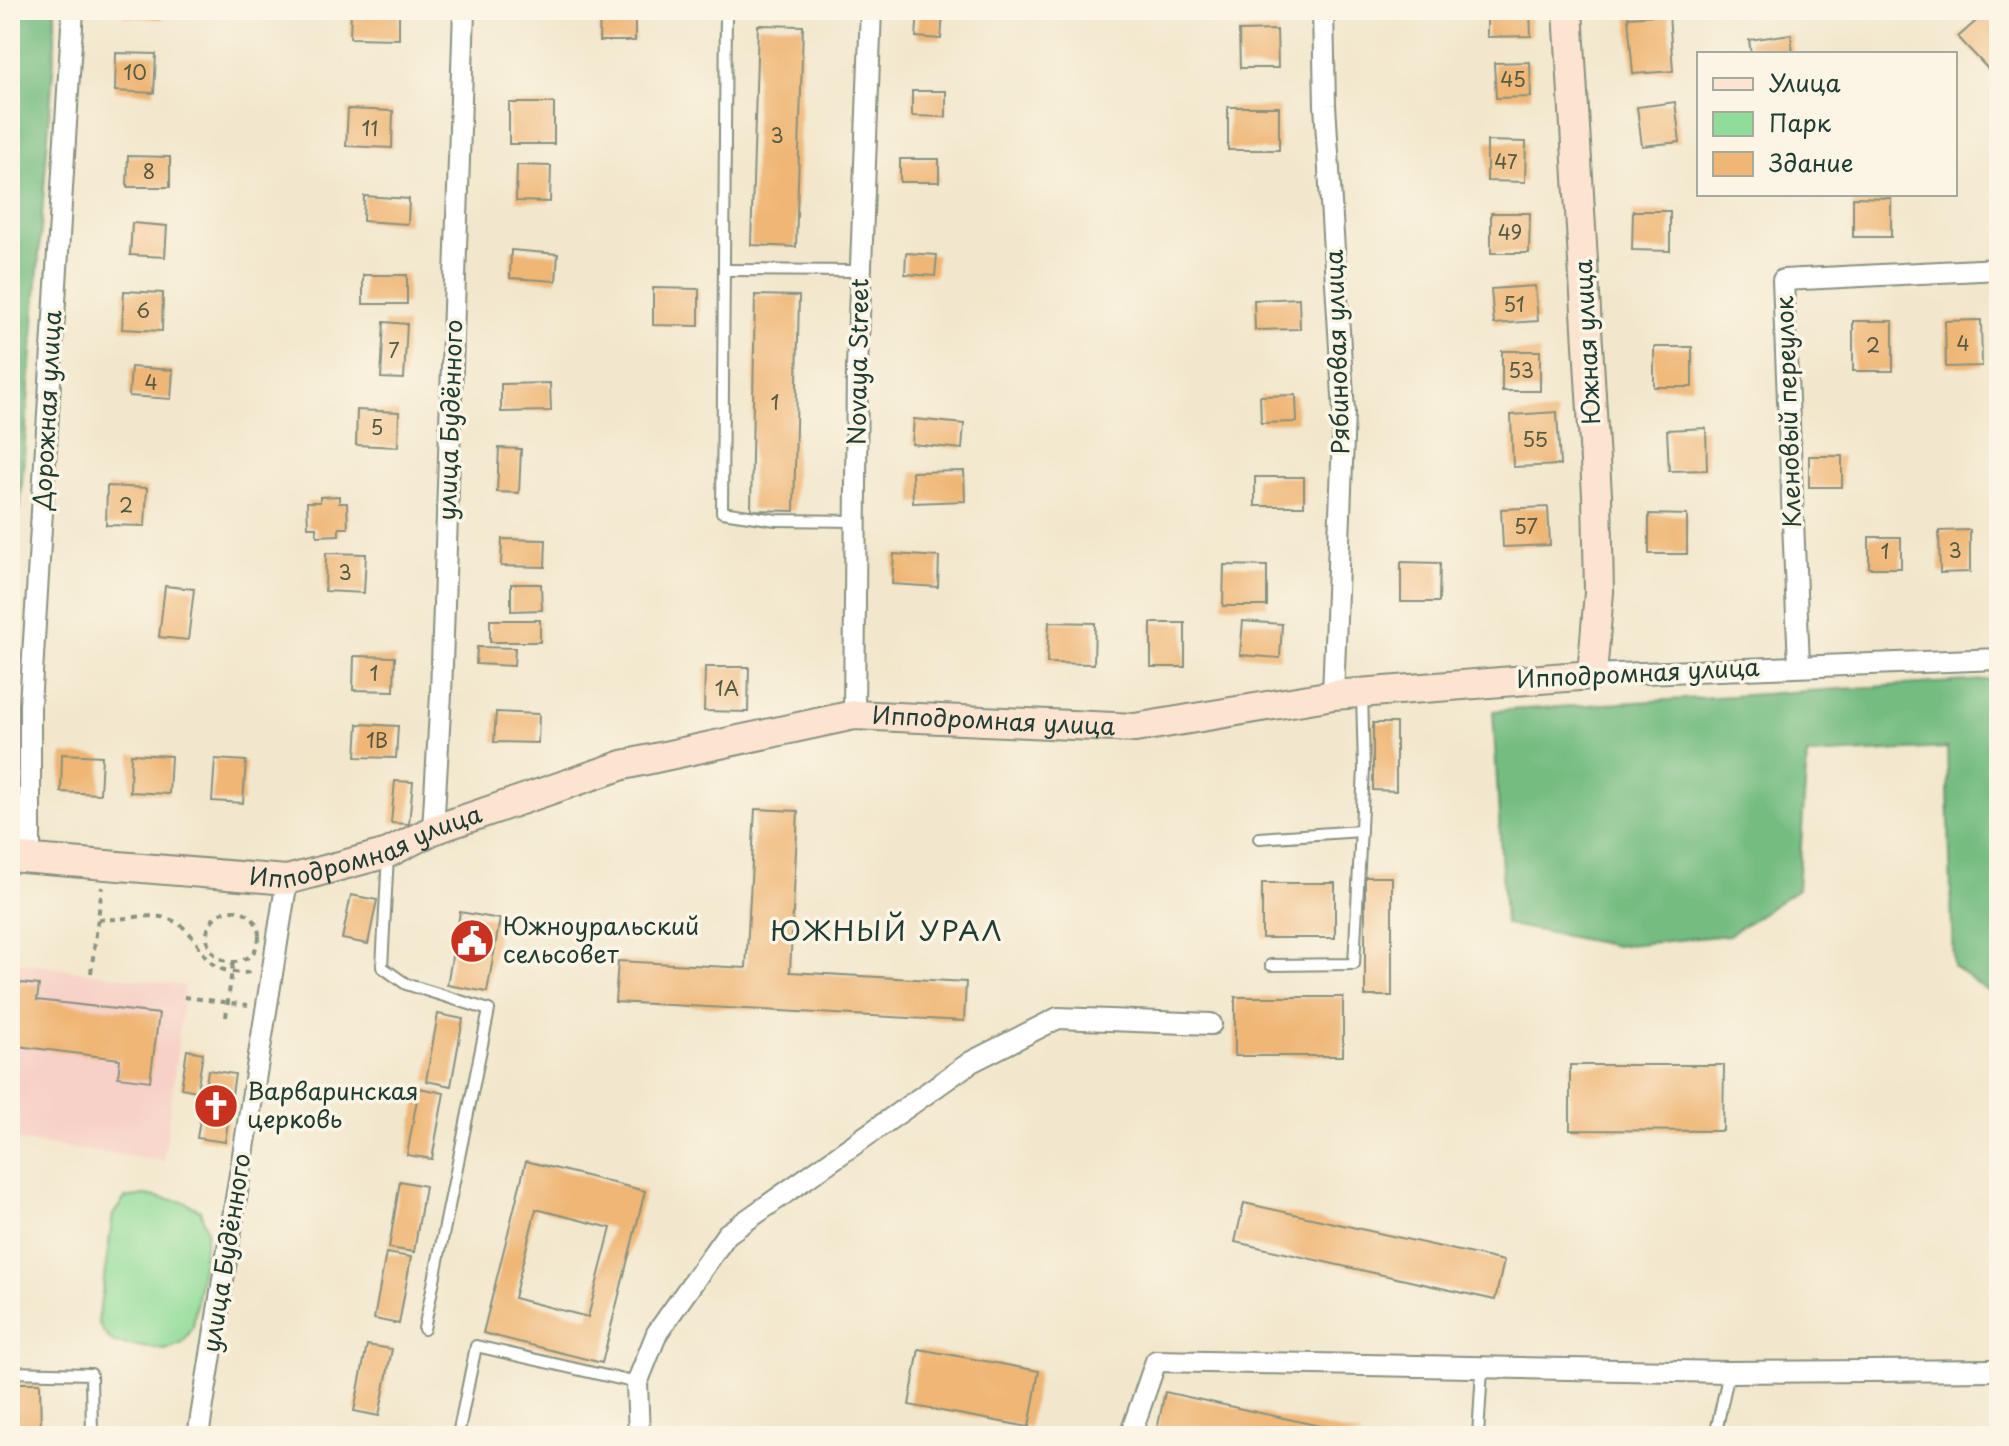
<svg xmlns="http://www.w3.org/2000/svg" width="2009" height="1446" viewBox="0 0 2009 1446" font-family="'Playpen Sans',sans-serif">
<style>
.built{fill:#f7d1c7}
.green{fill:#90dc99;stroke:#588c66;stroke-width:2}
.forest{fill:#74bc81;stroke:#4a7c5a;stroke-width:2}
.building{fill:#efb675;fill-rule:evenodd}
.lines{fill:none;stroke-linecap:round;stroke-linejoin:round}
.lane-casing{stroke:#889280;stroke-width:14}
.street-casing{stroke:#889280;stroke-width:24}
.secondary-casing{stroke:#889280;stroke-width:32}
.path{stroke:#889280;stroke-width:4;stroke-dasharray:6 6;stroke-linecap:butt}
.lane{stroke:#fff;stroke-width:10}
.street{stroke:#fff;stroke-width:20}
.secondary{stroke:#fde4d1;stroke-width:28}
.labels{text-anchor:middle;stroke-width:7;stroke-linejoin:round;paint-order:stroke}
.number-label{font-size:20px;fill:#535b44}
.street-label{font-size:24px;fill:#1f3d34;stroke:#fcf5e5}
.poi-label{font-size:24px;fill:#1f3d34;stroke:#fcf5e5;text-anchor:start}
.quarter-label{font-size:28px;letter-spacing:2px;fill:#1f3d34;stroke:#fcf5e5}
</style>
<rect width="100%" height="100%" fill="#fcf5e5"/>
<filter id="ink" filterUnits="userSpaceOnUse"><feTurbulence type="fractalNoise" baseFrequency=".0125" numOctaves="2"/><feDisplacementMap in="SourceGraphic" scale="16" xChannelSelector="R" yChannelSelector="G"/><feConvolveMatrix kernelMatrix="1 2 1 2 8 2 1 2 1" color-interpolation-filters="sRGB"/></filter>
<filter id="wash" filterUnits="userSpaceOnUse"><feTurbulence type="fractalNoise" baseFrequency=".006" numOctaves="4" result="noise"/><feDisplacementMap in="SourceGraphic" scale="32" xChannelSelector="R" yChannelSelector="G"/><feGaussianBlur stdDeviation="1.8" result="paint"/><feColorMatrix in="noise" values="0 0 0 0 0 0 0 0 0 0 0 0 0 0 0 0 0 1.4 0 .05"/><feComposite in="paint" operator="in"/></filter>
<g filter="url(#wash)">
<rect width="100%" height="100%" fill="#f2e7cc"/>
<path class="built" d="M10 961 185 986 164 1161 10 1140Z"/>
<path class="green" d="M145 1195 184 1202 200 1210 207 1231 193 1327 183 1343 165 1350 114 1343 104 1333 98 1322 113 1215 125 1198Z"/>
<g class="forest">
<path d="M10 10H55V42L20 509 10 515Z"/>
<path d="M1999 679V955L1991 993 1953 966 1947 748 1807 755 1798 889 1729 935 1616 946 1505 924 1493 711Z"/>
</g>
<g id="blocks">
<g class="building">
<path d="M124 10H163V19L123 17Z"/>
<path d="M351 10 399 12V39L350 38Z"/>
<path d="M600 10H635V41H599Z"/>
<path d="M1487 10H1530L1531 36 1487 37Z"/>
<path d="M918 12 943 14 941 39 916 37Z"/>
<path d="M1669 14 1673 71 1633 74 1628 17Z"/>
<path d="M1984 14 1999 30V65L1991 72 1958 37Z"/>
<path d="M758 25 803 26 796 247 751 245Z"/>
<path d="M1277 30 1278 68H1240L1239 31Z"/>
<path d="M1791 34 1793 54H1751L1749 40Z"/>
<path d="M116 53 156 54 154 93 115 91Z"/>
<path d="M1530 62 1531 97 1496 98 1494 63Z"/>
<path d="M912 91H946V117L912 116Z"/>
<path d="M1675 102 1680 142 1642 146 1637 107Z"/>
<rect x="509" y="103" width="45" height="41"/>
<rect x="1228" y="107" width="51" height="43"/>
<path d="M348 109 393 111 392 148 346 146Z"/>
<path d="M1487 141 1526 142 1525 182 1487 181Z"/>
<path d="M128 156 170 157V187H127Z"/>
<rect x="900" y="159" width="39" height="23"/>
<path d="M517 165 551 166 550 202 516 201Z"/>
<path d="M364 196 409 199 408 224 363 221Z"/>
<path d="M1853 197 1891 198V237H1853Z"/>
<path d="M1633 211H1670V251L1632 250Z"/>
<path d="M1491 213H1530L1529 253H1491Z"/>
<path d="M132 223 167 226 165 257 130 255Z"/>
<path d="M511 250 558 254 556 281 510 278Z"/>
<path d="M906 253 937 255 935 276 905 274Z"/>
<rect x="363" y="275" width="44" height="29"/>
<path d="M1535 286 1538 321 1494 324 1491 289Z"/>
<path d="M653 288 699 289V326L653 325Z"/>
<path d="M124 291 163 293 162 331 122 329Z"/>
<path d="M755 295 799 296 794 511 751 510Z"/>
<path d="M1299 298 1300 329 1255 330 1254 300Z"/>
<path d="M1981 320 1982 366 1946 367 1945 321Z"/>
<rect x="1853" y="321" width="40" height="50"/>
<path d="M384 322 407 324 404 379 381 378Z"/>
<rect x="1654" y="347" width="38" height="40"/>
<rect x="1502" y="351" width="38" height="40"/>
<path d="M131 367 173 370 171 399 129 396Z"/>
<path d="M550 383 551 411 501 412V384Z"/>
<path d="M1296 395 1297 422 1261 423 1260 396Z"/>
<path d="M357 410 399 412 398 447 356 445Z"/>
<path d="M1557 412 1560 465 1513 467 1511 415Z"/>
<path d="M914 419 964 424 962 449 912 444Z"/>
<path d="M1706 428 1707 470 1669 471 1667 430Z"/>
<path d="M499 448 521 449 519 493 497 492Z"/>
<rect x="1809" y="456" width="33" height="31"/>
<path d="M964 471 965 501 913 503 912 472Z"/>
<rect x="1255" y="477" width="49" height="29"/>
<path d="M107 486 147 488 145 526 106 525Z"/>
<path d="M339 496V503H347L348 528H339V535L317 536 316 527H308L307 502H320V497Z"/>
<path d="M1548 507 1550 545 1503 547 1501 509Z"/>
<path d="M1649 514 1687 515V554H1649Z"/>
<path d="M1970 530V572L1940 573 1939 531Z"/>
<rect x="1869" y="537" width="32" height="31"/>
<path d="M502 539 546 540 545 567 501 566Z"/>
<path d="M326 553 366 554 364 593 325 591Z"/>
<path d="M894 554 939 557 938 587 892 584Z"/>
<path d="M1401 562 1440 563 1439 602H1401Z"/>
<path d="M1224 565 1267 566V606H1223Z"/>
<path d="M511 584H541L542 610 511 611Z"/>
<path d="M165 586 194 589 188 640 159 637Z"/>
<rect x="490" y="620" width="50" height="22"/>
<path d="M1243 621 1282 624 1280 658 1240 655Z"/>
<path d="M1049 622 1095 623 1094 664 1047 663Z"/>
<rect x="1151" y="623" width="34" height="44"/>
<path d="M477 647 515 648 514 666 476 664Z"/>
<path d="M354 656 395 657 394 691 353 690Z"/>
<path d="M705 667H749L748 712 704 711Z"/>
<path d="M496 712 539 714 538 743 494 742Z"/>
<path d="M1373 723H1396V791L1373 790Z"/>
<path d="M358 724 398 726 396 758 356 757Z"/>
<path d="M62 754 102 756 100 794 61 792Z"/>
<path d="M131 754 171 756 169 794 130 792Z"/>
<path d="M215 759 246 761 243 803 212 801Z"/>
<path d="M395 781 413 782 409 824 391 823Z"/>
<path d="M755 809 798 811 790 972 966 982 964 1021 615 1002 618 961 746 968Z"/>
<rect x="1365" y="877" width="27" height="119"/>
<rect x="1262" y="883" width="73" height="55"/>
<path d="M351 895 377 900 368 944 342 939Z"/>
<path d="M460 912 500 919 487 992 447 985Z"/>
<path d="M10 982 39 985 37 1000 159 1014 150 1081 118 1077 120 1059 10 1045Z"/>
<rect x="1235" y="997" width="108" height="59"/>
<path d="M438 1014 463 1019 451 1086 426 1081Z"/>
<path d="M187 1050 203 1053 197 1091 181 1088Z"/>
<path d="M1570 1065H1724L1723 1131 1570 1130Z"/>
<path d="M208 1070 235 1074 225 1142 197 1138Z"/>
<path d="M419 1088 444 1093 432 1159 407 1155Z"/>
<path d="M526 1161 645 1191 602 1363 483 1333ZM536 1209 611 1228 588 1317 514 1298Z"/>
<path d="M400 1181 425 1186 414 1252 389 1248Z"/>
<path d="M1244 1203 1504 1261 1495 1300 1235 1242Z"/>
<path d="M386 1253 411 1257 399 1324 374 1319Z"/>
<path d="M367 1345 392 1349 379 1416 354 1411Z"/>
<path d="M919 1349 1039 1371 1029 1427 909 1405Z"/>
<path d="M10 1383H40L41 1436H10Z"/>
<path d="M1165 1392 1361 1435V1436H1187L1157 1430Z"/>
</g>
</g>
</g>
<g filter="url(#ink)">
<use href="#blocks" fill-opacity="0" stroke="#889280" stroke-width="2"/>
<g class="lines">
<g class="lane-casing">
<g id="lane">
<path d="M726 10 722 512 776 520 856 521"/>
<path d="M726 270 861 271"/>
<path d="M1259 838 1361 831"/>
<path d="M388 855 382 967 406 984 489 1010 424 1329"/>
<path d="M1271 965 1354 964 1364 769 1362 693"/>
<path d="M10 1372 91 1374 92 1436"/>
<path d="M453 1436 458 1435 476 1346 637 1383"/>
<path d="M1478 1436 1482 1369"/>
<path d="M1715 1436 1729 1372"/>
</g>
</g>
<g class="street-casing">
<g id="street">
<path d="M1323 10 1325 105 1344 412 1333 695"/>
<path d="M1799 665 1783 280 1999 269"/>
<path d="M1592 675 1999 659"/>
<path d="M854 715 857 368 871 10"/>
<path d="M433 830 441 694 464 10"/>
<path d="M30 858V705L73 10"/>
<path d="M198 1436 287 880"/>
<path d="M639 1436 637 1383 657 1333 727 1234 971 1062 1058 1018 1211 1024"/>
<path d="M1130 1436 1156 1361 1729 1372 1999 1370"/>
</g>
</g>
<g class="secondary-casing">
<g id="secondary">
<path id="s1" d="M10 857 287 880 388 853 433 830 623 765 854 715 1135 728 1333 695 1592 675 1599 592 1597 495 1568 10"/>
</g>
</g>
<g class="path">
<circle cx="233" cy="936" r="26"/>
<path d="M98 919C125 922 155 908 179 924 204 941 200 968 234 972 241 973 245 974 252 971"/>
<path d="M91 973 102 887"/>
<path d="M184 997 248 1005"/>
<path d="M226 1017 233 962"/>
</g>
<use href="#lane" class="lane"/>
<use href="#street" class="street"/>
<use href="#secondary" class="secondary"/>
</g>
</g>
<defs>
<g id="civic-disc" transform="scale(2.3)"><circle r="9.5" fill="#c8321e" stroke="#fcf5e5"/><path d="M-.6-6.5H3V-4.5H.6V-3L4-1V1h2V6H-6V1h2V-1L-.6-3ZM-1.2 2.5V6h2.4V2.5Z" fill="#fff"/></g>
<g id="church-disc" transform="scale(2.3)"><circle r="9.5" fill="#c8321e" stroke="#fcf5e5"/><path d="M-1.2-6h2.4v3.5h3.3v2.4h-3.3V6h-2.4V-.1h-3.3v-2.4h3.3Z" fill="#fff"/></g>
</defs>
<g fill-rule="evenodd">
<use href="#civic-disc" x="472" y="941"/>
<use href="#church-disc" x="216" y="1106"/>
</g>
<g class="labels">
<g class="number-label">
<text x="135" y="80">10</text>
<text x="1513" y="87">45</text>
<text x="370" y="136">11</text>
<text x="777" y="143">3</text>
<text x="1506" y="169">47</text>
<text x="149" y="179">8</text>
<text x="1510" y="240">49</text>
<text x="1514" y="312">51</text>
<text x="143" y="318">6</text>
<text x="1963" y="351">4</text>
<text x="1873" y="353">2</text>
<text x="394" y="358">7</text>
<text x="1521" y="378">53</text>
<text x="151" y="390">4</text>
<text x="775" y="410">1</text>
<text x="377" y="435">5</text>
<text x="1535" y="447">55</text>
<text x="126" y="513">2</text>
<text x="1526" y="534">57</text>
<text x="1955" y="558">3</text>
<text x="1885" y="559">1</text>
<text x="345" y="580">3</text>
<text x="374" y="681">1</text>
<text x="727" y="696">1А</text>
<text x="377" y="748">1В</text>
</g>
<g class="street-label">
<text transform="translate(1588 342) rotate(-93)" y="8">Южная улица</text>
<text transform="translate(1338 352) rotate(-92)" y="8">Рябиновая улица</text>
<text transform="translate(859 362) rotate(-89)" y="8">Novaya Street</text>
<text transform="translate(48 410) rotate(-87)" y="8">Дорожная улица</text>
<text transform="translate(1789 412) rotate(-92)" y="8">Кленовый переулок</text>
<text transform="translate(451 420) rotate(-88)" y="8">улица Будённого</text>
<text transform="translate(1638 674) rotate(-3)" y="8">Ипподромная улица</text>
<text dy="8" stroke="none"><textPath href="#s1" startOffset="1010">Ипподромная улица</textPath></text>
<text dy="8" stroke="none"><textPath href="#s1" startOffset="362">Ипподромная улица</textPath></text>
<text transform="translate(227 1253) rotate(-81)" y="8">улица Будённого</text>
</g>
<g class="poi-label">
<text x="503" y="935">Южноуральский<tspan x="503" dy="28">сельсовет</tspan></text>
<text x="247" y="1100">Варваринская<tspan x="247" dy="28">церковь</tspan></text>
</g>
<g class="quarter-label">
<text x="887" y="941">ЮЖНЫЙ УРАЛ</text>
</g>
</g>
<rect width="2009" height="1446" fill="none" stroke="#fcf5e5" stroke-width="40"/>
<rect x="1697" y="52" width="260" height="144" fill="#fcf5e5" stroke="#a4ab9e" stroke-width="2"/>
<rect x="1713" y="78" width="40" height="12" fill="#fde4d1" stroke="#a4ab9e" stroke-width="2"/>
<text x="1769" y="92" font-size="24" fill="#1f3d34">Улица</text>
<rect x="1713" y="112" width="40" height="24" fill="#90dc99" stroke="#a4ab9e" stroke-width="2"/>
<text x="1769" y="132" font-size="24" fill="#1f3d34">Парк</text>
<rect x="1713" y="152" width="40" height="24" fill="#efb675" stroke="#a4ab9e" stroke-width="2"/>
<text x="1769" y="172" font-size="24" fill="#1f3d34">Здание</text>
</svg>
